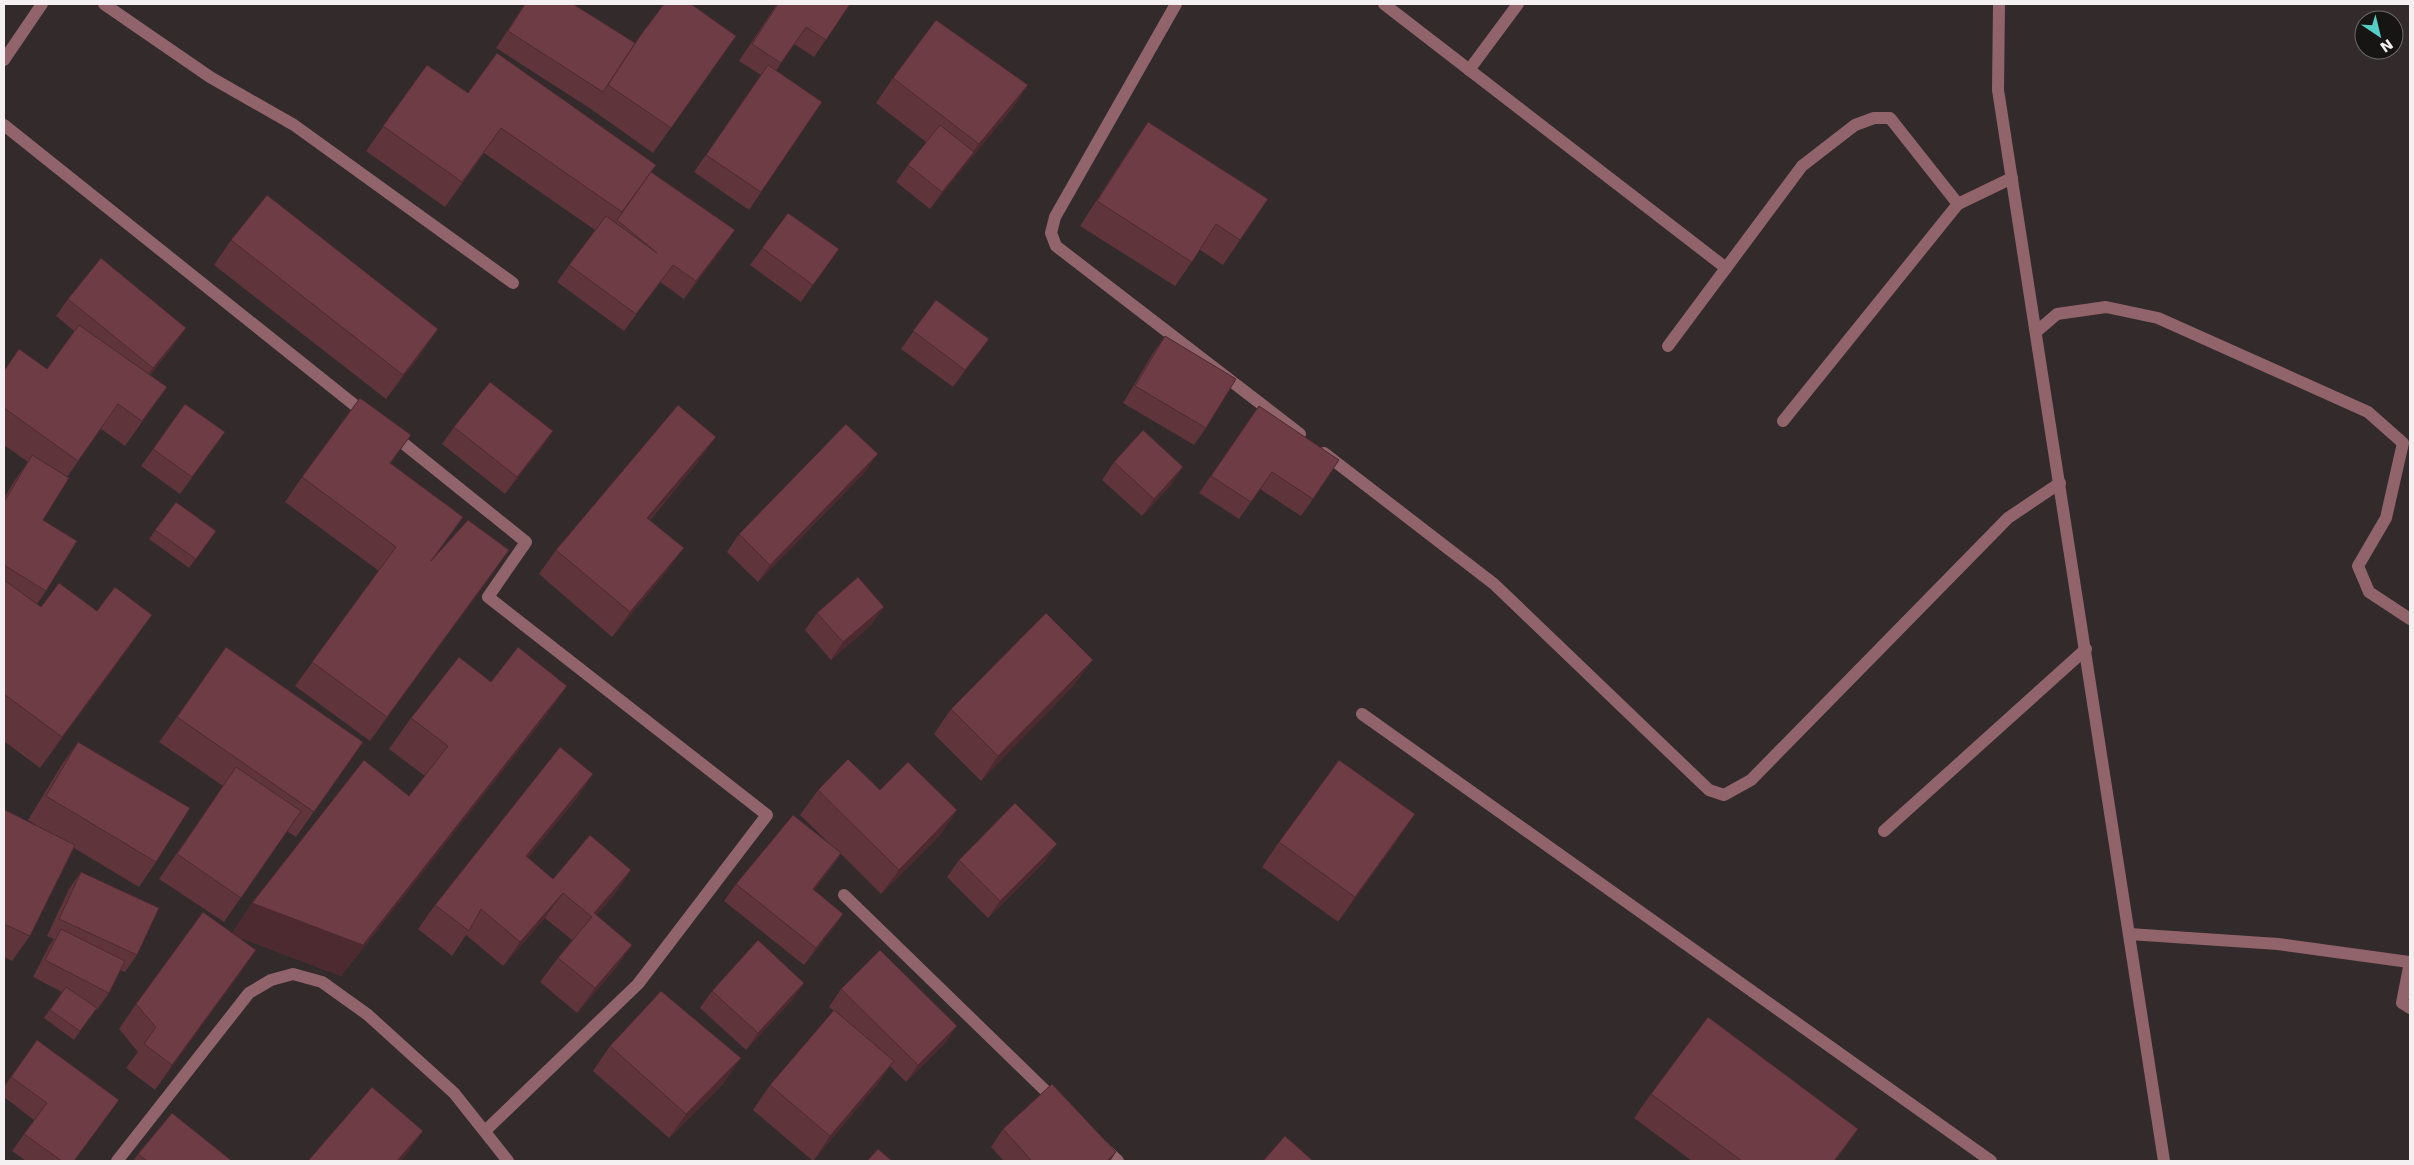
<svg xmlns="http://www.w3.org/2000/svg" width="2414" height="1165" viewBox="0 0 2414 1165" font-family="'DejaVu Sans',sans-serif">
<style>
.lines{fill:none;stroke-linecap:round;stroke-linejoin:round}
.minor{stroke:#91646b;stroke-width:12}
.wall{fill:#5f343b}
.shaded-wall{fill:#4d2a30}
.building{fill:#6e3c45;stroke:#4d2a30}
</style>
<rect width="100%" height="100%" fill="#322a2b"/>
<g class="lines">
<g class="minor">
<path d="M104 4 210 77 294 125 513 283"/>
<path d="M1176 4 1055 217 1051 233 1056 246 1300 434"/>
<path d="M1384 4 1726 268"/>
<path d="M1999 4 1998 90 2164 1161"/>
<path d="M4 60 42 4"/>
<path d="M1469 70 1518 4"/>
<path d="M4 125 367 415"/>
<path d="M2036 332 2057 314 2106 307 2158 318 2368 412 2403 443 2386 518 2358 566 2369 592 2410 619"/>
<path d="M1668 346 1802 166 1855 125 1874 118H1890L1958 204"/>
<path d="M1783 421 1958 204 2012 178"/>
<path d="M393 435 526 542 488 597 767 815 638 984 485 1131"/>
<path d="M1324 453 1494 584 1709 790 1724 795 1751 780 2008 518 2060 483"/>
<path d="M1362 714 1991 1161"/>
<path d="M1884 831 2086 649"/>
<path d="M844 895 1057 1102"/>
<path d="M2129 934 2278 944 2409 962"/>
<path d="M2410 962 2402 1003 2410 1008"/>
<path d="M1102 1146 1118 1161"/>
<path d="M117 1161 249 993 271 980 293 974 322 982 368 1015 454 1093 508 1161"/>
</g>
</g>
<g class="wall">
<path d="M525 4H573L635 43 736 36 653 153 591 109 496 48Z"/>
<path d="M777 4H850L814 57 794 44 776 71 822 102 749 210 694 172 761 75 739 61Z"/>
<path d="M427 65 468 93 651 172 723 247 684 299 660 282 624 331 557 282 595 230 484 153 445 207 366 151Z"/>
<path d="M893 78 1028 85 1011 110 962 169 930 209 896 182 908 165 926 142 876 103Z"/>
<path d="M1148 122 1240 240 1223 265 1200 250 1175 286 1080 226 1131 147Z"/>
<path d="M788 213 826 266 801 302 750 265Z"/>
<path d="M231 240 421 354 386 399 214 265Z"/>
<path d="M68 299 174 345 150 375 167 387 125 446 101 429 67 477 43 520 46 591 37 604 41 607 130 646 40 768 4 741V498L15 480 28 462 4 445V371L47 369 74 331 56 316Z"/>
<path d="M936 300 989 339 953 387 901 349Z"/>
<path d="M1165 336 1206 428 1194 445 1123 403 1153 353Z"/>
<path d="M185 404 225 432 180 494 141 466Z"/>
<path d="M1259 406 1313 499 1301 516 1260 489 1239 519 1199 493Z"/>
<path d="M454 427 553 431 541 448 505 494 442 444Z"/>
<path d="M698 462 650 520 666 572 612 637 539 574 556 550Z"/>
<path d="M1114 462 1171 485 1142 516 1102 480Z"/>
<path d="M391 464 463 517 435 556 509 550 370 741 295 686 379 571 285 502 302 477Z"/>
<path d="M866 471 758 582 727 552 739 534Z"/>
<path d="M176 502 216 531 189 568 149 539Z"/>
<path d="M817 613 872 624 831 660 805 630Z"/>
<path d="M491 682 567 686 545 717 341 976 238 937 256 950 155 1090 126 1068 138 1052 119 1029 136 1004 232 933 409 796 425 776 389 749 411 718Z"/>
<path d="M1075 684 981 781 934 734 951 709Z"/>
<path d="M177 717 363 742 296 837 287 831 224 922 159 879 223 786 159 742Z"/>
<path d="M78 742 156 862 139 887 74 848 30 936 12 961 4 957V812L5 810 39 827 28 820 61 766Z"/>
<path d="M593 774 576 799 528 858 553 879 631 870 614 895 596 915 632 945 614 970 577 1013 540 982 558 958 572 940 545 918 503 966 466 935 452 956 418 929 435 905Z"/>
<path d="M818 790H880L957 810 940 835 881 894 841 854 829 871 814 890 843 914 831 931 804 965 724 901 736 884 834 848 800 815Z"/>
<path d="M1398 839 1338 922 1262 867 1279 842Z"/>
<path d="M959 860 1045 861 988 918 947 877Z"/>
<path d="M81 872 137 955 125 972 120 970 109 993 97 1010 96 1009 74 1040 44 1018 62 992 33 977 49 946 54 939 47 936 69 889Z"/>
<path d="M804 983 792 1000 746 1050 700 1008 712 991Z"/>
<path d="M841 989 957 1026 945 1043 906 1082 890 1066 876 1086 813 1161 753 1110 770 1085 834 1011 829 1007Z"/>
<path d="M37 1040 74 1161H26L12 1151 34 1120 4 1097V1087Z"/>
<path d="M610 1046 724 1083 669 1138 593 1071Z"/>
<path d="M1651 1094 1858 1129 1835 1161H1692L1634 1118Z"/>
<path d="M1003 1129 1116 1152 1110 1161H1004L991 1147Z"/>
<path d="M138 1154 232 1161H133Z"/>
</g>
<g class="shaded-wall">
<path d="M1028 85 1011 110 962 169 930 209 942 192 979 144Z"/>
<path d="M735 230 723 247 684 299 696 281Z"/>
<path d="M186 328 174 345 141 385 153 368Z"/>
<path d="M438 329 421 354 386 399 403 375Z"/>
<path d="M989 339 977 356 953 387 965 370Z"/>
<path d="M553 431 541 448 505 494 517 477Z"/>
<path d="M411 435 394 459 373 488 390 463Z"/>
<path d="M716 437 698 462 630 542 647 518Z"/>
<path d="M878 454 866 471 758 582 770 565Z"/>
<path d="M1183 467 1171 485 1142 516 1154 499Z"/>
<path d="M684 548 666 572 612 637 630 612Z"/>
<path d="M509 550 492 575 370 741 387 717Z"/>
<path d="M884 607 872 624 831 660 843 642Z"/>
<path d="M152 615 130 646 40 768 62 737Z"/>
<path d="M1093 660 1075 684 981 781 998 756Z"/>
<path d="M567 686 545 717 341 976 231 934 252 903 363 945Z"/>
<path d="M593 774 576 799 509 881 526 856Z"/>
<path d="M957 810 940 835 881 894 899 870Z"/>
<path d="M1415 814 1398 839 1338 922 1355 897Z"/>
<path d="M1057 844 1045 861 988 918 1000 901Z"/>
<path d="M841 853 829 871 801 906 813 889Z"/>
<path d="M631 870 614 895 579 935 594 913Z"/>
<path d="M563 893 545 918 503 966 520 942Z"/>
<path d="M843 914 831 931 804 965 816 948Z"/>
<path d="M632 945 614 970 577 1013 595 988Z"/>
<path d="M256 950 239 975 155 1090 172 1065Z"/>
<path d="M804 983 792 1000 746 1050 758 1033Z"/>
<path d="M957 1026 945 1043 906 1082 918 1065Z"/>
<path d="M741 1058 724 1083 669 1138 686 1114Z"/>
<path d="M894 1061 876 1086 813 1161 830 1136Z"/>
<path d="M1858 1129 1835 1161H1834Z"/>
<path d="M423 1131 406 1155 401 1161H397Z"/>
<path d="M1116 1152 1110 1161H1107Z"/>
</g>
<g class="building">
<path d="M525 4H573L635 43 603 92 508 31Z"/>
<path d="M664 4H691L736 36 671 128 608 85 640 36Z"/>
<path d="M778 4H850L826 40 806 27 781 63 752 44Z"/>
<path d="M936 20 1028 85 979 144 893 78Z"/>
<path d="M497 53 656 165 622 212 501 128 462 182 383 126 427 65 468 93Z"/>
<path d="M768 65 822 102 761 192 706 155Z"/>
<path d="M1148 122 1268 199 1240 240 1216 224 1192 262 1097 201Z"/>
<path d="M940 125 974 152 942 192 908 165Z"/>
<path d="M651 172 735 230 696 281 673 265 636 314 569 265 606 216 657 253 617 220Z"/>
<path d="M267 195 438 329 403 375 231 240Z"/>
<path d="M788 213 839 249 813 285 762 248Z"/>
<path d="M101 258 186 328 153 368 68 299Z"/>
<path d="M936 300 989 339 965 370 913 331Z"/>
<path d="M79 325 167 387 142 421 118 404 78 461 4 408V371L19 349 47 369Z"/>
<path d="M1165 336 1236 379 1206 428 1135 386Z"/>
<path d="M490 382 553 431 517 477 454 427Z"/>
<path d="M360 398 411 435 390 463 463 517 431 561 468 520 509 550 387 717 312 662 396 547 302 477Z"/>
<path d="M185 404 225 432 192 477 153 449Z"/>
<path d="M678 405 716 437 647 518 684 548 630 612 556 550Z"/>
<path d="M1259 406 1339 460 1313 499 1272 472 1251 502 1211 476Z"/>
<path d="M846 424 878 454 770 565 739 534Z"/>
<path d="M1143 430 1183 467 1154 499 1114 462Z"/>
<path d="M32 455 69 478 43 520 77 541 46 591 4 565V502Z"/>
<path d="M176 502 216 531 196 559 155 530Z"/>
<path d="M858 577 884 607 843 642 817 613Z"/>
<path d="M4 580 41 607 59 583 97 611 115 587 152 615 62 737 4 694Z"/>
<path d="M1046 613 1093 660 998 756 951 709Z"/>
<path d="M226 647 363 742 314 812 177 717Z"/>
<path d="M518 647 567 686 363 945 252 903 364 760 409 796 448 746 411 718 459 657 491 682Z"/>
<path d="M78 742 190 808 156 862 46 796Z"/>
<path d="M560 747 593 774 526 856 553 879 590 835 631 870 594 913 632 945 595 988 558 958 592 917 563 893 520 942 481 909 469 931 435 905Z"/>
<path d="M848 759 880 790 908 762 957 810 899 870 818 790Z"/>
<path d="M1339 760 1415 814 1355 897 1279 842Z"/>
<path d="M236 767 301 811 241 898 177 854Z"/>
<path d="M1015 803 1057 844 1000 901 959 860Z"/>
<path d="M5 810 75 845 30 936 4 924V813Z"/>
<path d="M793 815 841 853 813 889 843 914 816 948 736 884Z"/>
<path d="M81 872 159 908 137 955 59 919Z"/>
<path d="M203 912 256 950 172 1065 144 1044 156 1027 136 1004Z"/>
<path d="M61 929 125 961 109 993 45 960Z"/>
<path d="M758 940 804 983 758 1033 712 991Z"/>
<path d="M880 950 957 1026 918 1065 841 989Z"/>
<path d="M66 987 97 1008 80 1031 50 1010Z"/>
<path d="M661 991 741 1058 686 1114 610 1046Z"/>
<path d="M834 1010 894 1061 830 1136 770 1085Z"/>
<path d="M1708 1017 1858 1129 1834 1161H1742L1651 1094Z"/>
<path d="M37 1040 119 1100 74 1161H62L24 1134 47 1103 11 1077Z"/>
<path d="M1052 1084 1116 1152 1107 1161H1032L1003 1129Z"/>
<path d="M372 1087 423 1131 397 1161H308Z"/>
<path d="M172 1113 232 1161H147L138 1154Z"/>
<path d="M1285 1136 1313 1161H1263Z"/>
<path d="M878 1149 892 1161H867Z"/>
</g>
<rect width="2414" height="1165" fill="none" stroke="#f4eff0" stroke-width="10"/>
<g transform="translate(2379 35) rotate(145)"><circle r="24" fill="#171414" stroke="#6f6c6c"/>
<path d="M0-4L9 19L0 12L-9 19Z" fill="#55cec5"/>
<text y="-8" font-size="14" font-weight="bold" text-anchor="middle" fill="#f4eff0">N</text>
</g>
</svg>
